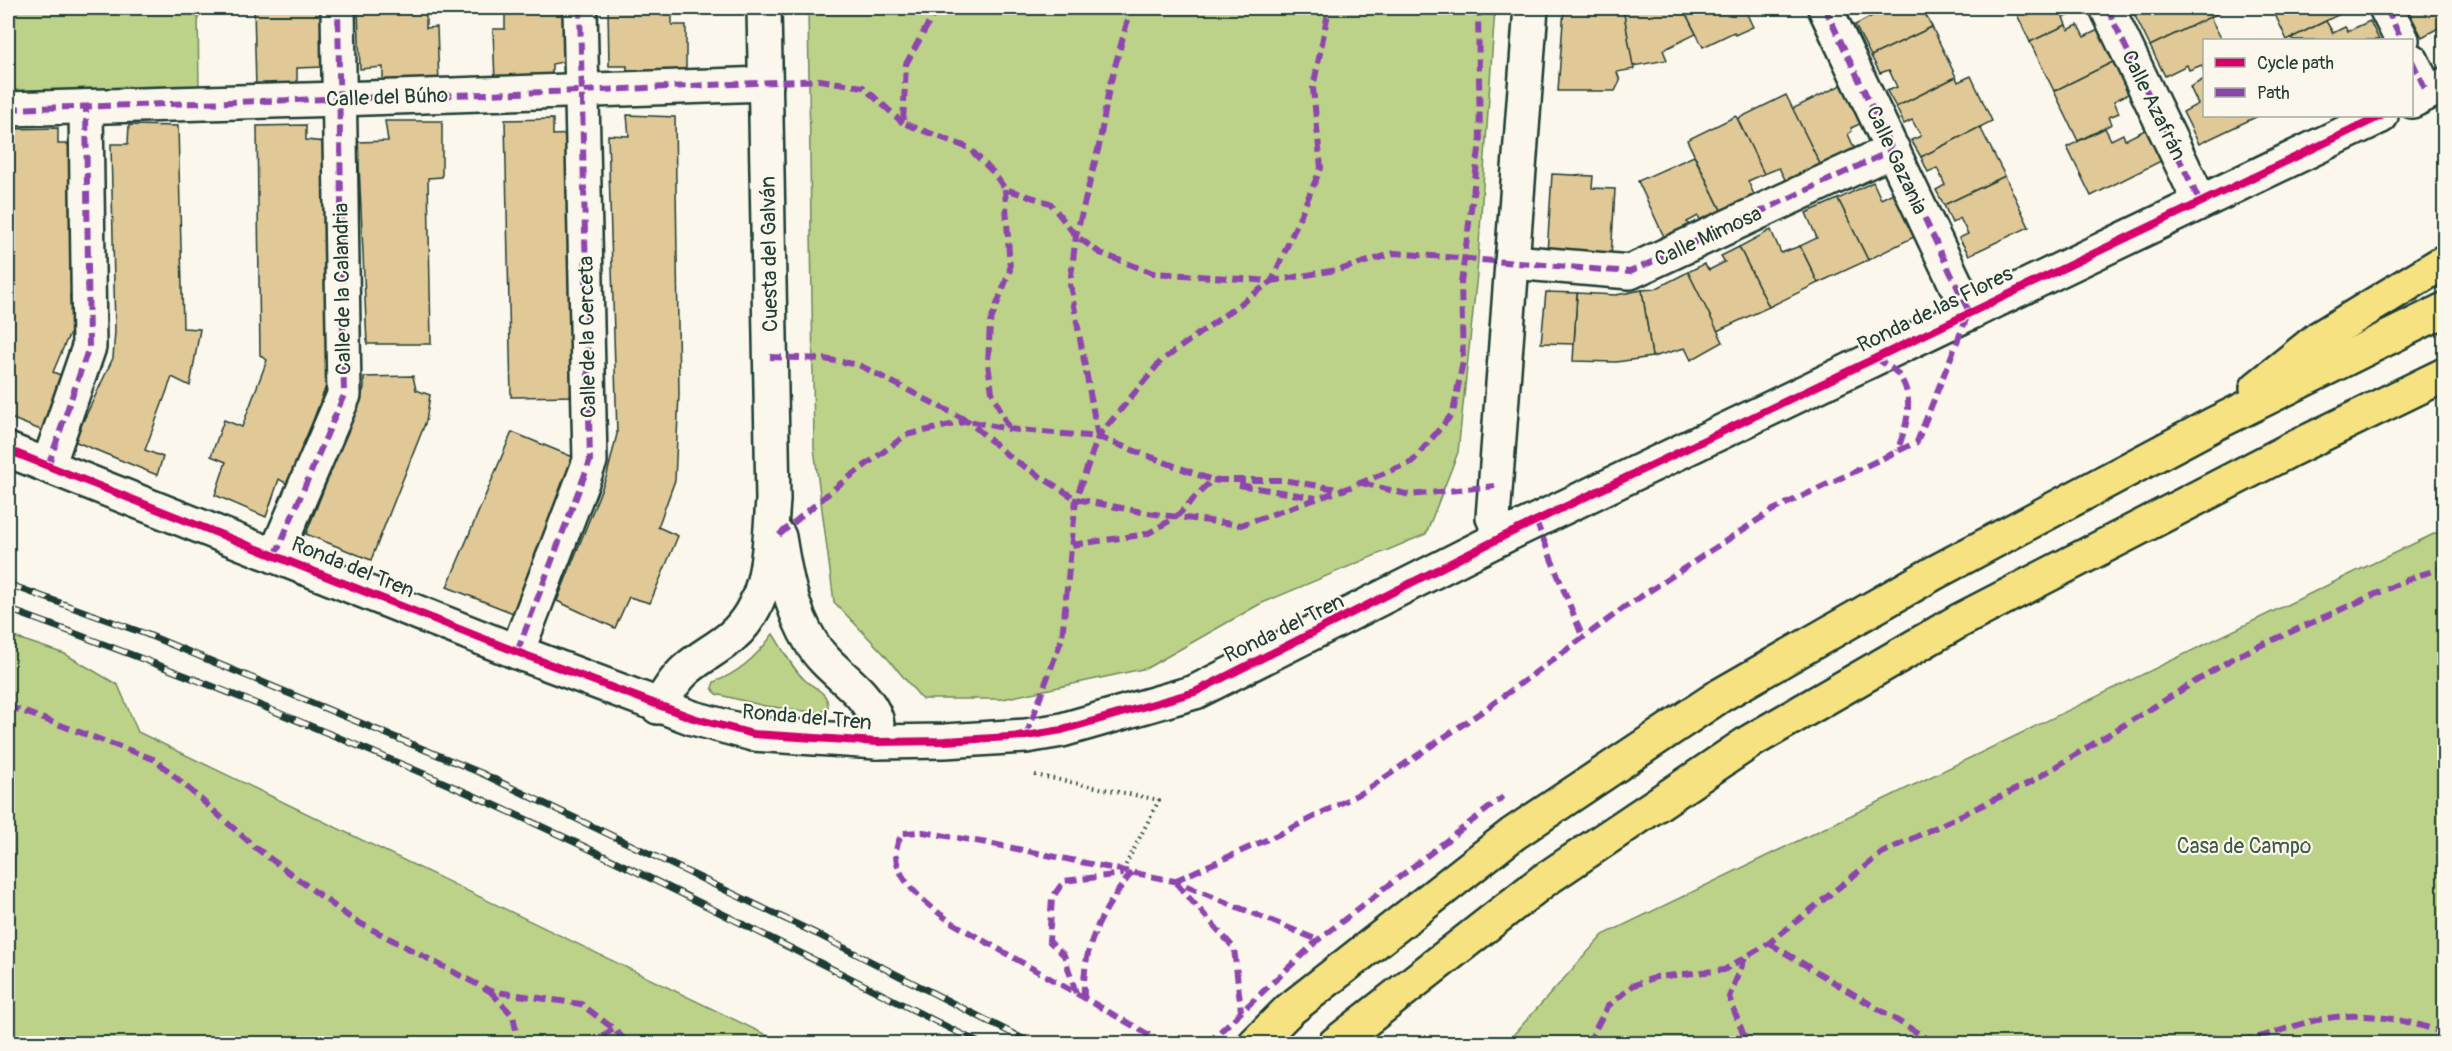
<svg xmlns="http://www.w3.org/2000/svg" width="2452" height="1051" viewBox="0 0 2452 1051" font-family="Pangolin,sans-serif">
<style>
.green{fill:#bcd289;stroke:#6e885e;stroke-width:1.5}
.building{fill:#e1c897;stroke:#1f3d34;stroke-width:1.5}
.lines{fill:none;stroke-linecap:round;stroke-linejoin:round}
.pedestrian-casing{stroke:#1f3d34;stroke-width:38}
.minor-casing{stroke:#1f3d34;stroke-width:38}
.trunk-casing{stroke:#1f3d34;stroke-width:38}
.path{stroke:#1f3d34;stroke-width:4;stroke-dasharray:1.5 4.5;stroke-linecap:butt}
.pedestrian{stroke:#fbf7ec;stroke-width:33}
.minor{stroke:#fbf7ec;stroke-width:33}
.trunk{stroke:#f7e281;stroke-width:33}
.rail-casing{stroke:#1f3d34;stroke-width:7}
.rail{stroke:#fbf7ec;stroke-width:4.5;stroke-dasharray:14;stroke-linecap:butt}
.quiet{stroke:#8e44ad;stroke-width:6;stroke-dasharray:12 6;stroke-linecap:butt}
.cycleway-casing{stroke:#fbf7ec;stroke-width:11}
.cycleway{stroke:#d6006c;stroke-width:8}
.labels{text-anchor:middle;stroke-width:4.5;stroke-linejoin:round;paint-order:stroke}
.street-label{font-size:21px;fill:#1f3d34;stroke:#fbf7ec}
.park-label{font-size:21px;fill:#3e5b45;stroke:#fbf7ec}
</style>
<rect width="100%" height="100%" fill="#fbf7ec"/>
<filter id="ink" filterUnits="userSpaceOnUse"><feTurbulence type="fractalNoise" baseFrequency=".0167" numOctaves="2"/><feDisplacementMap in="SourceGraphic" scale="12" xChannelSelector="R" yChannelSelector="G"/><feConvolveMatrix kernelMatrix="1 2 1 2 8 2 1 2 1" color-interpolation-filters="sRGB"/></filter>
<g filter="url(#ink)">
<g class="green">
<path d="M8 8H198L199 94 8 97Z"/>
<path d="M808 8H1495L1477 274 1458 452 1426 534 1260 604 1147 668 1003 699H922L883 653 834 602 814 448Z"/>
<path d="M2444 529V1043H1506L1603 935Z"/>
<path d="M773 634C783 649 792 669 806 681 816 689 829 693 828 708L820 713 765 706 716 694 712 688 714 682C739 673 758 655 773 634Z"/>
<path d="M8 635 65 654 118 685 138 732 783 1043H8Z"/>
</g>
<g class="building">
<path d="M254 8H322L323 67 297 68V87L256 89Z"/>
<path d="M358 8H426V28L437 27 439 84 383 87V67L360 69Z"/>
<path d="M505 8H571L572 60 552 64V81L495 82 493 29H505Z"/>
<path d="M608 8H672V25H686V80H626L627 66H609Z"/>
<path d="M1564 8H1623L1634 69 1617 72 1620 81 1615 91H1558Z"/>
<path d="M1623 8H1683L1696 34 1663 50 1667 60 1633 66Z"/>
<path d="M1683 8H1744L1753 27 1735 35 1734 32 1703 47Z"/>
<path d="M1876 8H1922L1932 27 1871 56 1855 25 1878 13Z"/>
<path d="M2014 8H2069L2073 15 2063 17 2066 25 2030 42Z"/>
<path d="M2148 8H2219L2221 12 2150 46 2134 14Z"/>
<path d="M2272 8H2338L2335 9 2338 15 2287 40Z"/>
<path d="M2407 8H2444V25L2422 37Z"/>
<path d="M2210 17 2222 40H2204V72L2202 65 2189 70 2187 65 2165 76 2150 46Z"/>
<path d="M2326 21 2333 33 2345 27 2348 31 2370 21 2379 40H2293L2291 38Z"/>
<path d="M2066 25 2068 30 2078 25 2084 37 2098 30 2115 61 2054 91 2030 42Z"/>
<path d="M1932 27 1956 77 1896 107 1887 91 1897 87 1889 70 1880 73 1871 56Z"/>
<path d="M2115 61 2130 93 2114 101 2119 113 2109 117 2112 124 2078 141 2054 91Z"/>
<path d="M1971 76 1992 121 1921 157 1911 140 1921 136 1912 120 1904 124 1896 107 1956 77 1958 82Z"/>
<path d="M2204 79V116H2258L2199 144 2183 112 2198 104 2190 87Z"/>
<path d="M1843 84 1862 123 1851 128 1852 131 1848 134 1855 150 1821 166 1792 109Z"/>
<path d="M1786 95 1821 166 1787 183 1779 168 1764 174 1737 119Z"/>
<path d="M627 115 675 117 679 394 675 480 658 527 678 536 650 603 629 597 615 628 557 601 607 475 617 434 608 135 629 136Z"/>
<path d="M1736 116 1764 174 1748 181 1756 199 1723 214 1687 140Z"/>
<path d="M553 119V135L573 134 578 396 511 397 505 120Z"/>
<path d="M385 121H442V177L428 178 431 344H367L358 142 388 141Z"/>
<path d="M129 125 178 126 183 328 200 329 190 386 172 377 145 450 163 457 157 475 74 441 113 358 115 331 111 144H128Z"/>
<path d="M306 125V140L325 142 329 378 289 485 279 479 266 517 215 495 226 462 211 456 224 420 242 427 267 360 260 355 257 126Z"/>
<path d="M1980 127 2005 176 1944 205 1936 190 1945 185 1937 168 1928 172 1921 157Z"/>
<path d="M58 128V144H77L79 295H70L72 331 67 339 53 372 63 376 43 431 8 417V340L13 321 11 187H8V129Z"/>
<path d="M2105 128 2111 140 2123 134 2125 140 2147 129 2163 160 2091 196 2067 147Z"/>
<path d="M1694 156 1723 214 1703 225 1698 216 1687 222 1692 230 1667 243 1638 181Z"/>
<path d="M1552 174 1593 176 1592 188 1615 189 1611 258 1547 254Z"/>
<path d="M2005 176 2029 227 1969 255 1959 238 1968 234 1960 218 1952 223 1944 205Z"/>
<path d="M1873 182 1881 199 1897 191 1916 236 1868 260 1838 199Z"/>
<path d="M1838 199 1868 260 1818 283 1800 246 1817 238 1806 213Z"/>
<path d="M1771 230 1781 253 1800 246 1818 283 1769 307 1739 247Z"/>
<path d="M1739 247 1769 307 1717 331 1688 272 1704 264 1709 270 1725 262 1721 256Z"/>
<path d="M1688 272 1723 342 1691 360 1685 348 1652 357 1642 290 1655 289Z"/>
<path d="M1642 290 1652 357 1616 362 1573 361 1577 293 1616 295Z"/>
<path d="M1546 292 1577 293 1574 344 1541 343Z"/>
<path d="M413 376 416 390 430 395 426 421 371 560 306 534 364 388V377Z"/>
<path d="M512 432 573 457 513 613 447 587Z"/>
</g>
<g class="lines">
<g class="pedestrian-casing">
<g id="pedestrian">
<path d="M1825 8 1969 312"/>
<path d="M2107 8 2200 202"/>
<path d="M2386 8 2402 40"/>
<path d="M2412 61 2427 93"/>
<path d="M339 99 766 84"/>
<path d="M1512 262 1630 272 1893 150"/>
</g>
</g>
<g class="minor-casing">
<g id="minor">
<path d="M2412 101 2444 85"/>
<path d="M8 109 339 99"/>
<path d="M8 450 517 652 693 718 753 734 877 742 945 741 1026 736 1062 730 1195 692 1504 536 2381 116"/>
<path d="M48 466 89 347 86 107"/>
<path d="M1504 536 1493 518 1531 8"/>
<path d="M779 537C785 574 791 610 811 642 828 672 864 686 876 719 878 725 877 734 877 742"/>
<path d="M275 556 344 395 338 8"/>
<path d="M517 652 590 461 580 8"/>
<path d="M658 707C667 693 676 677 689 667 702 656 718 648 731 637 771 603 769 548 773 500L764 8"/>
</g>
</g>
<g class="trunk-casing">
<g id="trunk">
<path d="M2257 388 2319 338 2444 262"/>
<path d="M1255 1044 1289 1010 1513 834 1721 695 1934 573 2212 425 2444 310"/>
<path d="M1335 1044 1543 881 1751 741 1959 621 2288 451 2444 375"/>
</g>
</g>
<path class="path" d="M1035 775 1159 800 1123 870"/>
<use href="#pedestrian" class="pedestrian"/>
<use href="#minor" class="minor"/>
<use href="#trunk" class="trunk"/>
<g class="rail-casing">
<g id="rail">
<path d="M8 584 146 634 481 773 817 934 1033 1044"/>
<path d="M8 609C164 665 318 727 470 794 643 871 811 959 981 1044"/>
</g>
</g>
<use href="#rail" class="rail"/>
<g class="quiet">
<path d="M937 8 906 64 903 123 969 148 993 172 1005 189 1050 203 1076 236 1100 253 1153 273 1272 281 1342 269 1395 253 1630 272 1893 150"/>
<path d="M2107 8 2200 202"/>
<path d="M2386 8 2402 40"/>
<path d="M2412 61 2427 93"/>
<path d="M8 109 581 91 820 80 863 87 903 123"/>
<path d="M1005 189 1010 270 990 323 988 364 992 392 1009 429"/>
<path d="M770 357 824 359 859 365 968 421 1009 429 1098 437 1212 480H1283L1343 490 1412 462 1453 413 1463 361 1461 283 1480 142 1478 8"/>
<path d="M1875 358C1882 362 1889 366 1895 371 1917 393 1907 426 1897 451"/>
<path d="M1098 437 1070 284 1076 236 1099 146 1109 88 1131 8"/>
<path d="M48 466 89 347 86 107"/>
<path d="M1362 483 1410 495 1495 486"/>
<path d="M1239 485 1316 498"/>
<path d="M1536 521 1583 638"/>
<path d="M779 535 840 484 906 435 968 421 1011 458 1076 499 1147 513 1241 525 1342 490"/>
<path d="M1072 545 1147 534 1176 517 1212 480 1219 481"/>
<path d="M275 556 344 395 338 8"/>
<path d="M517 652 590 461 580 8"/>
<path d="M8 706 156 760 256 848 352 919 490 991 581 1004 614 1029 629 1044"/>
<path d="M1026 736 1062 638 1076 499 1098 437 1161 361 1272 281 1321 168 1313 88 1329 8"/>
<path d="M1174 881 1284 832 1365 791 1487 708 1625 607 1773 510 1917 442 1969 312 1825 8"/>
<path d="M1176 883 1234 948 1241 1011"/>
<path d="M1769 943 1936 1044"/>
<path d="M1745 958 1729 997 1747 1044"/>
<path d="M490 991 513 1016 519 1044"/>
<path d="M1076 993 1064 955 1049 941 1052 898 1064 881 1123 874"/>
<path d="M1084 998C1082 945 1101 913 1132 872"/>
<path d="M587 1044 614 1029"/>
<path d="M1165 1044 951 922C925 903 878 869 903 833L923 832 993 844 1174 881 1318 940"/>
<path d="M1207 1044 1318 940 1503 797"/>
<path d="M1588 1044 1607 1007 1632 986 1656 977 1724 970 1769 943 1882 853 2029 783 2237 656 2416 576 2444 568"/>
<path d="M2188 1044C2214 1031 2217 1042 2241 1040 2266 1038 2297 1023 2322 1019 2363 1011 2405 1019 2444 1033"/>
</g>
<g class="cycleway-casing">
<path id="cycleway" d="M8 450 517 652 693 718 753 734 877 742 945 741 1026 736 1062 730 1195 692 1504 536 2381 116"/>
</g>
<use href="#cycleway" class="cycleway"/>
</g>
</g>
<g class="labels">
<g class="street-label">
<text transform="translate(387 97) rotate(-2)" y="7">Calle del Búho</text>
<text transform="translate(2154 105) rotate(64)" y="7">Calle Azafrán</text>
<text transform="translate(1897 160) rotate(65)" y="7">Calle Gazania</text>
<text transform="translate(1708 236) rotate(-25)" y="7">Calle Mimosa</text>
<text transform="translate(769 254) rotate(-91)" y="7">Cuesta del Galván</text>
<text transform="translate(342 289) rotate(-91)" y="7">Calle de la Calandria</text>
<text transform="translate(1935 309) rotate(-26)" y="7">Ronda de las Flores</text>
<text transform="translate(587 337) rotate(-91)" y="7">Calle de la Cerceta</text>
<text transform="translate(353 567) rotate(22)" y="7">Ronda del Tren</text>
<text transform="translate(1284 628) rotate(-26)" y="7">Ronda del Tren</text>
<text transform="translate(807 717) rotate(5)" y="7">Ronda del Tren</text>
</g>
<g class="park-label">
<text x="2244" y="853">Casa de Campo</text>
</g>
</g>
<rect width="2452" height="1051" fill="none" stroke="#fbf7ec" stroke-width="30"/>
<rect x="15" y="15" width="2422" height="1021" fill="none" stroke="#1f3d34" stroke-width="2" filter="url(#ink)"/>
<rect x="2203" y="39" width="210" height="78" fill="#fbf7ec" stroke="#a3ada2" stroke-width="1.5"/>
<rect x="2215" y="58" width="30" height="9" fill="#d6006c" stroke="#a3ada2" stroke-width="1.5"/>
<text x="2257" y="69" font-size="18" fill="#1f3d34">Cycle path</text>
<rect x="2215" y="88" width="30" height="9" fill="#8e44ad" stroke="#a3ada2" stroke-width="1.5"/>
<text x="2257" y="99" font-size="18" fill="#1f3d34">Path</text>
</svg>
